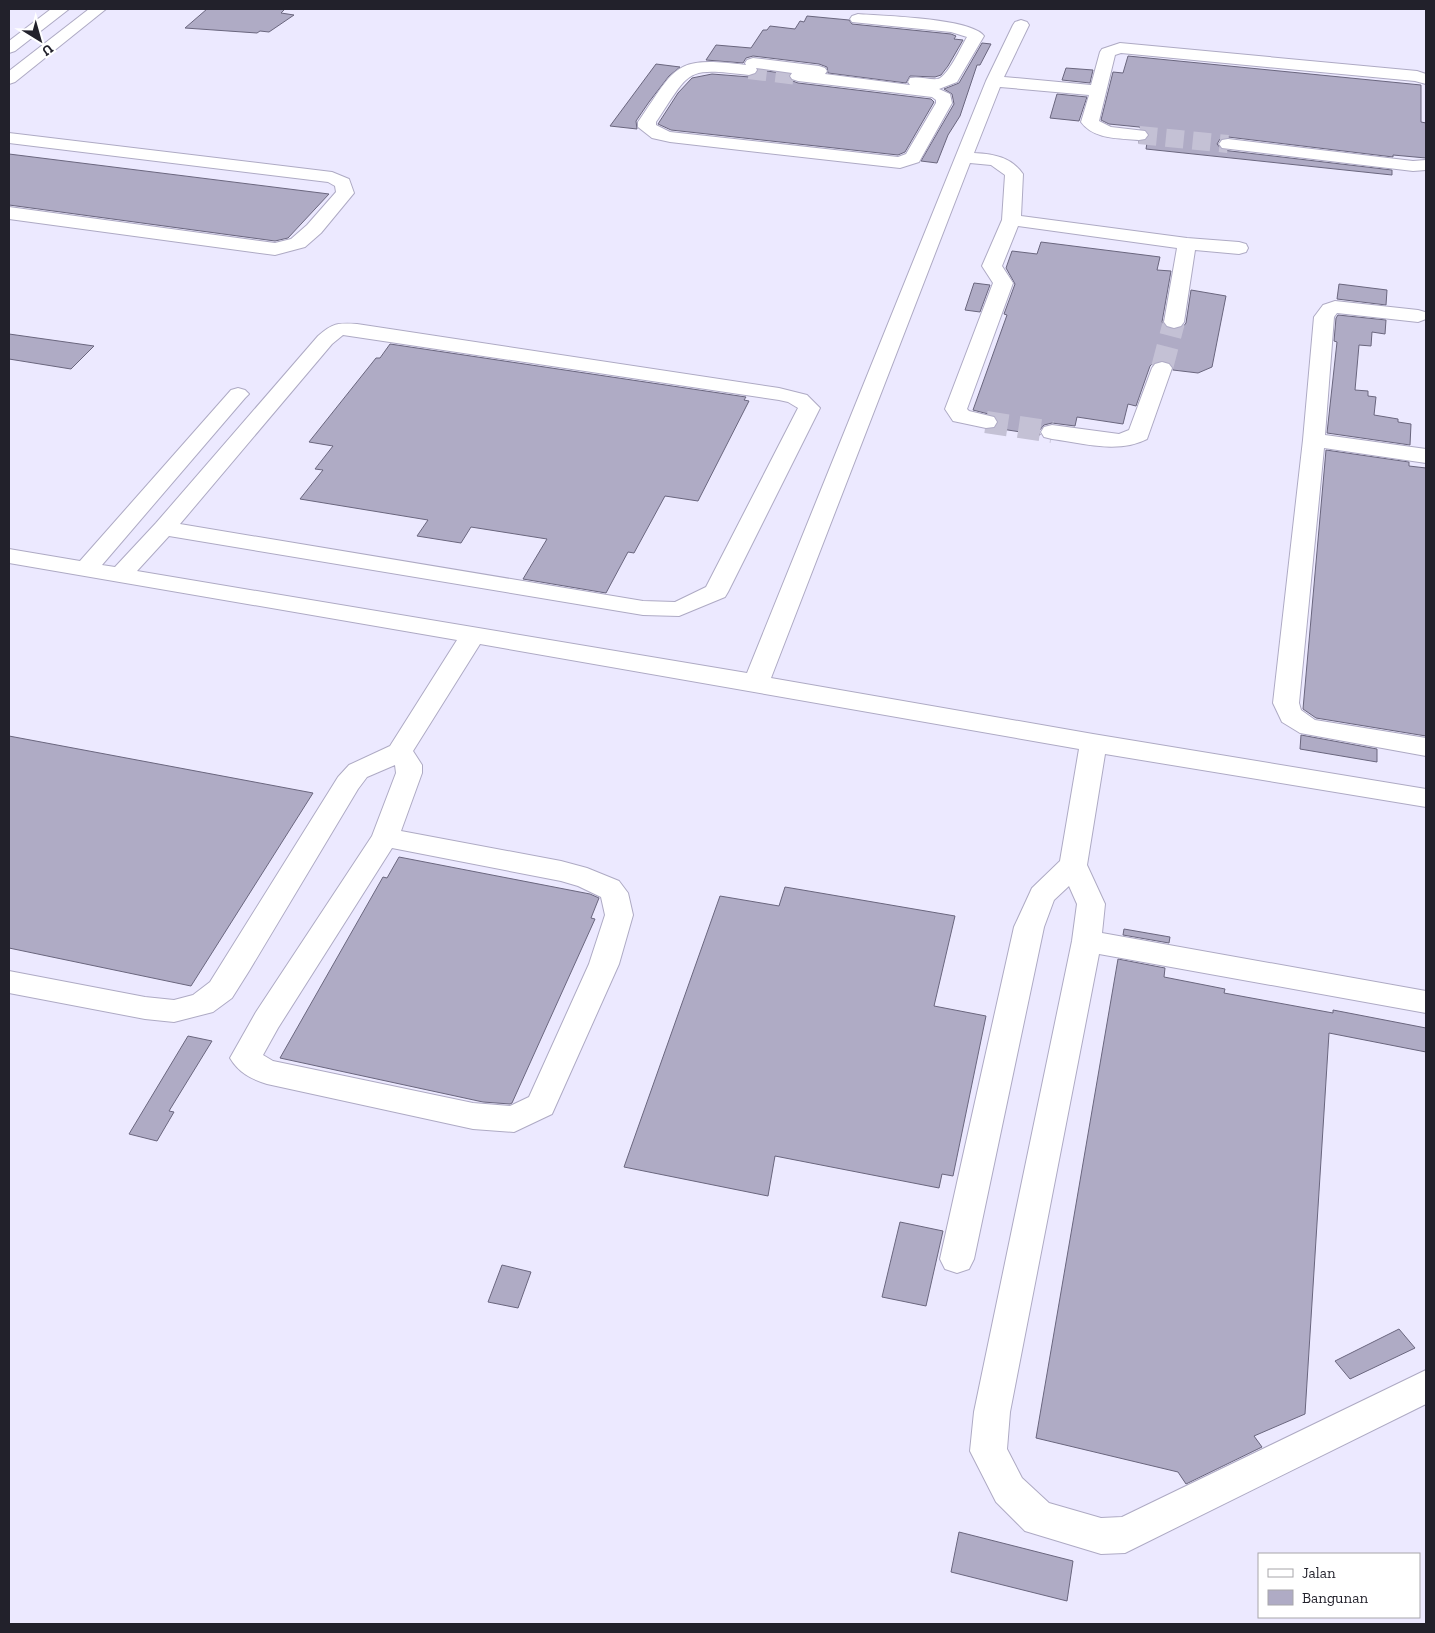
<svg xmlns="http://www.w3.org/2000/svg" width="1435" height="1633" viewBox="0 0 1435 1633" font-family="'Zilla Slab',serif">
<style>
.building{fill:#afabc5;stroke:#6a667e}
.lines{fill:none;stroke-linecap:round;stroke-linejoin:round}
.minor-tunnel-far1{stroke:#c4c1d5;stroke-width:18;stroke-dasharray:18 9;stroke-linecap:butt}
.minor-tunnel{stroke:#c4c1d5;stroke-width:22;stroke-dasharray:22 11;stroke-linecap:butt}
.minor-casing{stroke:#aeaac4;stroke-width:2}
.minor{fill:#fff;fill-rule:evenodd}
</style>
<rect width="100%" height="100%" fill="#ece9ff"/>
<g class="building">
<path d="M207 9H285L281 13 294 15 269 32 260 31 257 33 185 28Z"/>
<path d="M807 16 849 20 852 24 951 34 956 36 954 39 963 40 948 66 941 75 935 77 910 76 906 83 828 73 827 67 819 64 753 56 746 58 743 63 706 60 716 45 751 48 763 30H767L770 26 795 29 800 21 804 22Z"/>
<path d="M982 43 991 44 980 65H977L960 116 948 135 937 163 921 161 954 104 952 94 944 89 959 83Z"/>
<path d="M1128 56 1421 85V122L1426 123V158L1393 155V157L1228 137 1220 139 1217 144 1222 150 1392 170V175L1146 149 1147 143 1138 142 1145 141 1150 136 1146 130 1139 127 1109 124 1101 120 1113 72 1123 73Z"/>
<path d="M656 64 680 67 669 76 649 102 636 121 637 129 610 126Z"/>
<path d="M1066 68 1093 70 1090 83 1062 80Z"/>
<path d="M759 70 789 74 790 80 798 83 931 99 934 102 905 152 898 155 671 130 658 124 678 93 692 78 712 74 750 77 756 75Z"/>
<path d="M1057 94 1087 97 1079 121 1050 118Z"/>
<path d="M9 154 329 194 288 238 275 241 9 205Z"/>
<path d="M1041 242 1160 257 1157 270 1171 271 1162 322 1166 328 1175 330 1182 328 1186 323 1191 290 1226 296 1212 367 1198 373 1173 370 1170 363 1163 360 1154 362 1150 366 1136 406 1128 404 1123 424 1077 417 1075 426 1052 423 1044 425 1039 431 1040 435 995 428 999 423 996 416 973 410 1007 315 1004 314 1015 284 1006 268 1012 251 1037 254Z"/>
<path d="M974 283 990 285 980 312 965 310Z"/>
<path d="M1339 284 1387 290 1386 305 1337 299Z"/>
<path d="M1338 315 1386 320 1385 334 1372 332 1371 346 1359 345 1355 390 1368 391V396L1376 397 1374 415 1398 419V422L1411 424 1410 445 1327 433 1337 342 1334 341 1336 318Z"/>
<path d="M9 334 94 346 71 369 9 359Z"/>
<path d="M390 344 746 397 744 400 749 401 698 501 665 496 634 553 628 552 606 593 523 579 547 539 471 527 461 543 417 536 428 520 300 499 323 470 315 469 333 446 309 442 376 358H380Z"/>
<path d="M1326 450 1409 462V466L1426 468V736L1316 718 1303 709Z"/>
<path d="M1301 735 1377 749V762L1300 749Z"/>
<path d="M9 736 313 793 191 986 9 948Z"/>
<path d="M399 857 590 894 599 898 591 918 595 919 512 1103 510 1104 483 1102 280 1058 383 877 387 878Z"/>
<path d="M785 887 955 916 934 1006 986 1016 953 1176 942 1174 939 1188 775 1156 768 1196 624 1167 720 896 779 906Z"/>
<path d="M1124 929 1170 937 1169 943 1123 935Z"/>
<path d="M1118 959 1165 968 1164 977 1225 989 1224 993 1333 1013V1010L1426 1028V1052L1329 1033 1305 1414 1254 1436 1262 1447 1186 1484 1178 1472 1036 1438Z"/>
<path d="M188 1036 212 1041 169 1111 174 1112 157 1141 129 1134Z"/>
<path d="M900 1222 943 1231 926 1306 882 1297Z"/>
<path d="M502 1265 531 1272 518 1308 488 1302Z"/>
<path d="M1399 1329 1415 1348 1350 1379 1335 1361Z"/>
<path d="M959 1532 1073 1561 1067 1601 951 1572Z"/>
</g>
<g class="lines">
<g class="minor-tunnel-far1">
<path d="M749 70 798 76"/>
<path d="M1139 135 1228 144"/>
</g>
<g class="minor-tunnel">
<path d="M1162 368 1174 322"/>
<path d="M986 422 1052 432"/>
</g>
<g class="minor-casing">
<g id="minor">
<path d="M51 9H69L15 51 9 53V41Z"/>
<path d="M89 9H106L15 82 9 84V71Z"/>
<path d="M858 14C882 16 971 18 984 36L957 82 939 89 950 94 952 103 919 162 900 168 670 142 652 138 638 127V122C677 66 673 56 746 65L745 63 747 60 753 58 819 66 825 68 827 71 825 74 910 85 908 82 910 78C919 76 929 80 938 79 948 76 961 47 967 37L951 32 852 22 850 19 852 16ZM756 68 792 73 790 76 792 79 798 81 932 97 936 100V103L906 154 898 157 670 132 656 125V122C691 70 684 67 749 75L755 73 757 70Z"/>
<path d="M1021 20 1027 22 1029 25 1004 77 1091 85 1100 52 1102 49 1120 43 1417 71 1426 74V84L1415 81 1121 53 1115 55 1099 121 1111 127 1145 131 1148 135 1145 139 1139 140C1120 138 1094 140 1081 122L1089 95 1000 87 974 153C994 154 1011 157 1023 174L1021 216 1187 238 1239 242 1246 244 1248 248 1246 252 1239 254 1195 250 1184 322 1181 326 1174 328 1167 326 1164 322 1177 248 1018 226 1002 266 1013 283 967 409 969 411 994 417 997 422 994 427 986 428 953 421 945 409 993 283 982 266 1002 220 1005 175 991 165 970 163 771 678 1093 734 1426 789V807L1105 754 1087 865 1105 904 1102 933 1426 991V1013L1099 954 1010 1412 1007 1449 1022 1478 1049 1503 1101 1518 1122 1517 1426 1370V1404L1125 1553 1101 1554 1025 1531 996 1502 970 1451 974 1412 1072 941 1077 904 1069 886 1054 900 1044 927 974 1259 969 1269 957 1273 945 1269 940 1259 1014 927 1032 888 1060 861 1079 749 480 644 413 751 422 765V773L401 831 561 861 587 868 619 881 628 893 633 915 619 964 552 1114 514 1132 473 1129 267 1084C251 1079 239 1073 230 1058L256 1012 372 836 396 773 395 765 367 777 358 789 249 971 232 998 213 1012 174 1022 145 1019 9 993V971L145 997 174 1000 193 995 210 982 338 777 349 765 390 746 457 640 9 563V549L80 561 231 390 238 388 245 390 249 394 245 398 102 565 115 567 156 523 318 336C333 323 337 323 357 324L779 388 807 395 820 408 728 592 725 597 679 616 643 615 169 536 137 571 747 673 986 81 1013 25 1015 22ZM343 335 779 400 788 402 798 408 706 587 675 602 643 601 180 524 332 344ZM392 848 561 881 578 886 601 897 605 915 589 964 529 1097 510 1106 473 1103 273 1061 263 1055 278 1028Z"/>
<path d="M9 133 332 172 349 179 354 193 321 233 305 247 275 255 9 219V207L275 243 291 239 307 225 336 192 335 186 328 182 9 143Z"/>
<path d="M1228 139 1413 161 1426 160V170L1413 171 1222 148 1219 144 1222 140Z"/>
<path d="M1335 301 1418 310 1425 312 1426 319 1418 322 1337 313 1334 317 1325 435 1426 449V463L1324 448 1299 703 1301 710 1315 720 1426 738V756L1300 733 1282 722 1273 703 1303 440 1314 317 1323 305Z"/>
<path d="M1162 362 1169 364 1172 368 1147 439C1118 454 1083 443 1052 439L1044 437 1041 432 1044 427 1052 425 1119 434 1129 430 1152 368 1155 364Z"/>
</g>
</g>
<use href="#minor" class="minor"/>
</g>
<rect width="1435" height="1633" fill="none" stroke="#22212b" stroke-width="20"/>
<rect x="1258" y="1553" width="162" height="65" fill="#ffffff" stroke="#a7a6aa"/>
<rect x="1268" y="1569" width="25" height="8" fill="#ffffff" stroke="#a7a6aa"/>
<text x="1302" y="1578" font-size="15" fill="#22212b">Jalan</text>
<rect x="1268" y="1590" width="25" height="15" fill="#afabc5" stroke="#a7a6aa"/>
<text x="1302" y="1603" font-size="15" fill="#22212b">Bangunan</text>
<g transform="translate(40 40) rotate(143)" stroke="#ffffff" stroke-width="4" paint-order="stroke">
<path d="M0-4L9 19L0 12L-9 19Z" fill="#22212b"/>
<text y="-8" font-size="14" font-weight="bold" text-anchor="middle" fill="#22212b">U</text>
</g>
</svg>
